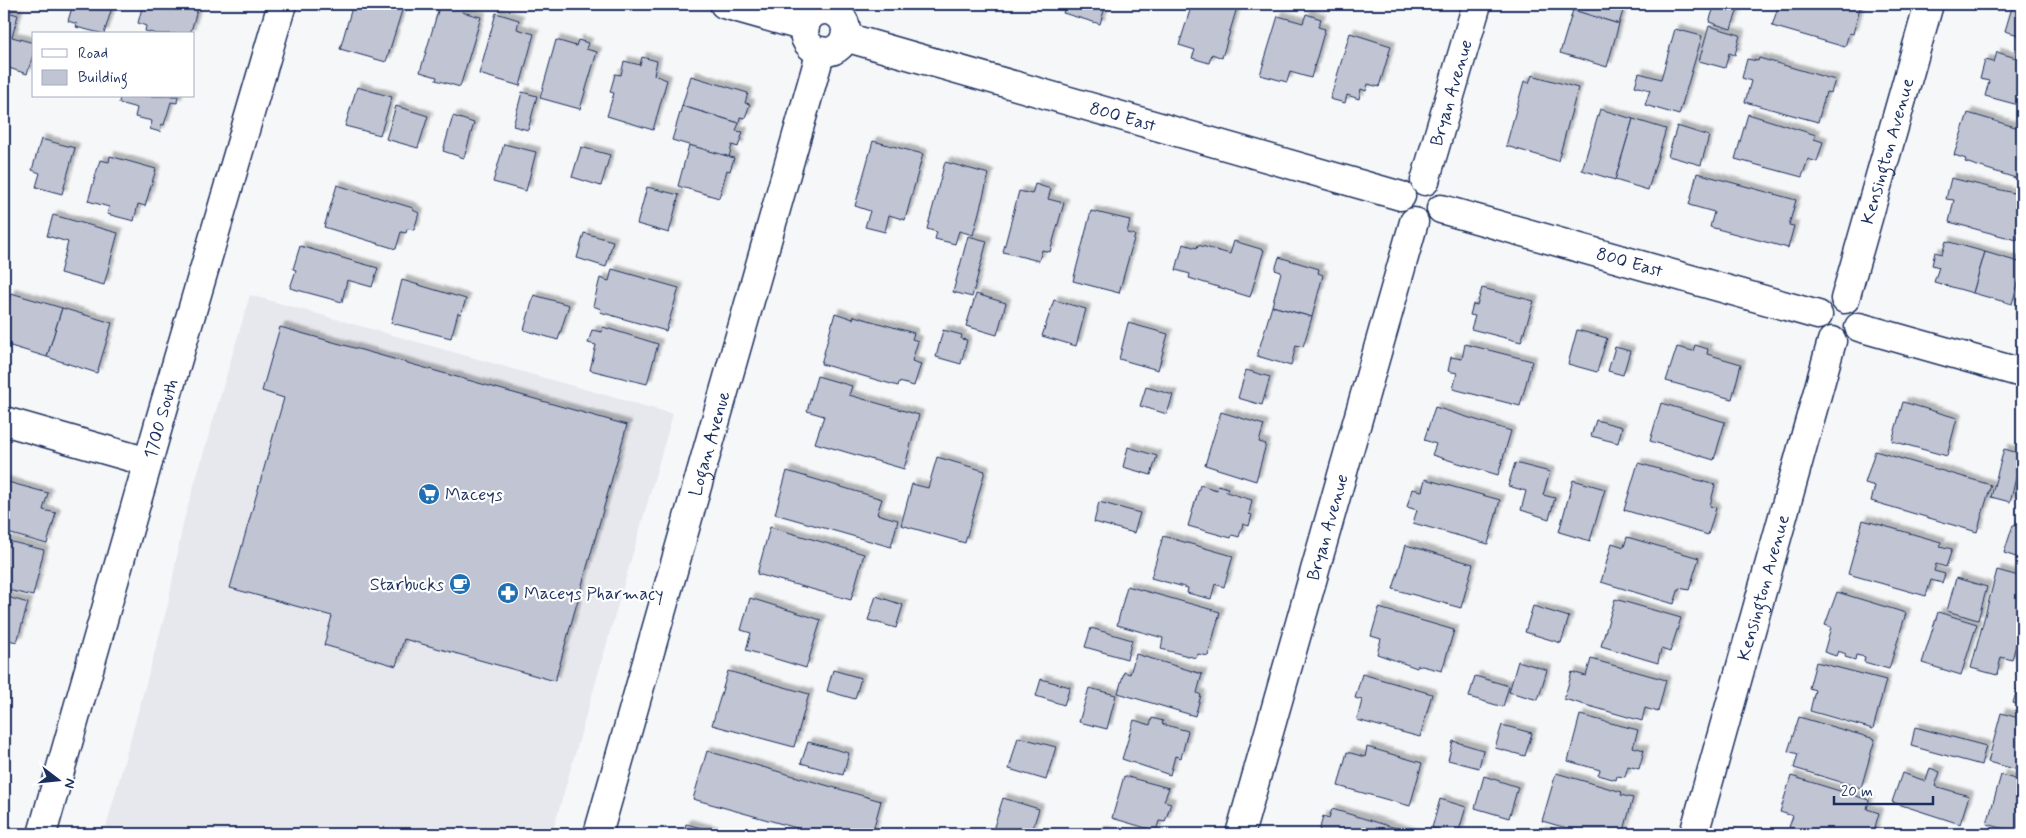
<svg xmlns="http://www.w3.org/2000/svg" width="2026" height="838" viewBox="0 0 2026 838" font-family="Mynerve,sans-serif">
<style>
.built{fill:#e6e8ee}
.building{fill:#c0c4d3;stroke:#1b2f5e;filter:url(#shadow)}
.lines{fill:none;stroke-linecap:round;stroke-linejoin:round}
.minor-casing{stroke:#1b2f5e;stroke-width:31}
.tertiary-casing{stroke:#1b2f5e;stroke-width:31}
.minor{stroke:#fff;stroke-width:28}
.tertiary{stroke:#fff;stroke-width:28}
.labels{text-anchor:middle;stroke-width:4.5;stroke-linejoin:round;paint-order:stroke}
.street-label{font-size:18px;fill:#1b2f5e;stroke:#fff}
.poi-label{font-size:18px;fill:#1b2f5e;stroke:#fff;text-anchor:start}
</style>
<defs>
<filter id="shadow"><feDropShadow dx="4.5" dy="-4.5" stdDeviation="1" flood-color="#0004"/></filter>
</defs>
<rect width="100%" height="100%" fill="#f6f7f9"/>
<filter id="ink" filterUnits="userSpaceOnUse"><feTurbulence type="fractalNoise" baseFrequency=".02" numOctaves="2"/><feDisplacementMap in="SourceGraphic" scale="10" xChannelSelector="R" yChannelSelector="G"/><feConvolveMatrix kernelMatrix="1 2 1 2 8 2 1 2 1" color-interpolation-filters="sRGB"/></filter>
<g filter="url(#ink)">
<path class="built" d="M250 295 673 414 552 834H104L168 604 183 523Z"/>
<g class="building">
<path d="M73 4 85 6V4H113L104 34 76 27 77 24 68 21Z"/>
<path d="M143 4H199L190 34H157L145 31 146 26 138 23Z"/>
<path d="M353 4H404L386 62 340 49Z"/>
<path d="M440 4H464L462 12 481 17 460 87 436 80 437 77 420 72Z"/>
<path d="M1066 4H1106L1100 24 1063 13Z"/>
<path d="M1192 4H1238L1222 58 1212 54 1209 63 1192 58 1195 50 1179 45Z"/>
<path d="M1565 4H1625L1619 24 1564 8Z"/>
<path d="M1715 4H1722L1738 9 1731 29 1709 22Z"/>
<path d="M1779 4H1861L1853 34 1849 33 1845 47 1772 26Z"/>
<path d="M2013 4H2022V36L2005 31Z"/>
<path d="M1573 10 1619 24 1607 67 1560 53Z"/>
<path d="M4 11 18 15 12 37 34 43V52L27 74 6 67 4 78Z"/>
<path d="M496 13 519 20 517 29 534 34 520 86 479 74Z"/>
<path d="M1306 14 1321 19 1318 27 1325 29 1311 78 1290 72 1287 82 1260 75 1278 16 1303 23Z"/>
<path d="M1709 26 1740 35 1735 55 1729 53 1725 68 1699 61Z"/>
<path d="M1675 29 1702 36 1679 115 1645 105 1650 90 1635 86 1639 73 1661 79Z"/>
<path d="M1350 33 1391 46 1379 87 1368 84 1366 91 1361 89 1359 99 1347 95 1345 103 1330 99Z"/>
<path d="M556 40 576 46 578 40 588 43 586 49 597 52 580 109 540 98Z"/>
<path d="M1997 52 2022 60V106L1985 96 1989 81 1980 79 1985 60 1994 62Z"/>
<path d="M642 57 657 61 654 75 667 80 653 130 607 116 614 93 610 92 615 74 621 75 624 61 640 65Z"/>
<path d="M1759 58 1835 80 1831 93 1826 92 1818 122 1745 102 1751 81 1742 78 1747 59 1758 61Z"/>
<path d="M1532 75 1578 88 1558 161 1506 146 1524 81 1529 83Z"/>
<path d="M691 76 748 93 745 103 750 104 745 118 740 117 739 123 682 106Z"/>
<path d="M357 87 392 97 380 135 345 126Z"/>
<path d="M522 92 537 96 528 130 513 126Z"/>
<path d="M120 96H178L177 103 171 102 164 125 162 124 160 132 150 129 152 121 135 117 137 108 119 103Z"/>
<path d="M396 106 428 116 418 148 386 139Z"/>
<path d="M682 106 739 123 736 131 743 132 738 147 732 145 729 157 672 140Z"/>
<path d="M1600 109 1633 119 1615 180 1582 170Z"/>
<path d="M1968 113 2022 129V180L1965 162 1966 159 1954 155Z"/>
<path d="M1748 114 1816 135 1814 139 1823 142 1817 162 1808 159 1802 177 1735 159Z"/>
<path d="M453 116 474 123 464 158 443 151Z"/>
<path d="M1633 119 1666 129 1648 190 1615 180Z"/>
<path d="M1677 126 1709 136 1701 165 1668 156Z"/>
<path d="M41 139 75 148 62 194 36 187 40 173 32 170Z"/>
<path d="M873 141 923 154 905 220 889 215 885 232 865 227 870 211 855 206Z"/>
<path d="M504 144 536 152 526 191 493 182Z"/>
<path d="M689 145 734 158 730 171 727 170 719 198 678 186Z"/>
<path d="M581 147 610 155 601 186 572 177Z"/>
<path d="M110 156 156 169 145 206 138 204 134 221 107 214 109 207 88 201 100 160 109 162Z"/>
<path d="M945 162 989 174 973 235 959 231 955 244 935 239 937 232 927 229Z"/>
<path d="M1697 173 1796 200 1789 225 1794 226 1788 248 1710 227 1714 212 1689 205Z"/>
<path d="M1951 178 2022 195V221L2017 240 1949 222 1954 200 1946 199Z"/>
<path d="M1035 184 1051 189 1048 199 1064 203 1050 252 1042 250 1039 261 1003 252 1019 191 1032 194Z"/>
<path d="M337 185 413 208V210L419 213 414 230 407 229 406 233 401 232 396 249 324 227Z"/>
<path d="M647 187 679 195 669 233 637 224Z"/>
<path d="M1091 211 1130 220 1127 233 1135 235 1119 293 1073 281Z"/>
<path d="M53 215 118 233 104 285 60 273 68 242 47 236Z"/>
<path d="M584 233 613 241 606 267 577 258Z"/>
<path d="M968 236 987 241 972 297 953 292Z"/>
<path d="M1234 241 1264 250 1250 297 1189 278 1190 274 1176 270 1183 244 1197 248 1198 245 1230 254Z"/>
<path d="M1946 241 1985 252 1973 293 1934 282 1939 267 1932 265 1935 252 1942 254Z"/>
<path d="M300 246 378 268 372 287 347 280 342 302 290 288 296 270 293 269Z"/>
<path d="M1985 252 2022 263V270L2012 304 1973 293Z"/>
<path d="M1279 257 1319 269 1318 273 1323 275 1312 317 1272 306 1281 272 1275 270Z"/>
<path d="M612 269 679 288 666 331 600 312 601 309 593 306 600 278 609 281Z"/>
<path d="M402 280 466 299 461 314 458 313 451 338 391 323Z"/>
<path d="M1482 288 1534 301 1521 342 1471 329 1475 316 1470 315 1473 304 1477 305Z"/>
<path d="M11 293 62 308 47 357 4 344V317Z"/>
<path d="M976 294 1006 303 997 335 966 326Z"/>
<path d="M534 295 569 305 558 340 524 330Z"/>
<path d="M1054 300 1086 309 1076 346 1042 336Z"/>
<path d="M1272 306 1312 317 1303 347 1296 345 1291 366 1257 356Z"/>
<path d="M62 308 112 323 97 373 47 357Z"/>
<path d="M835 313 853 319 854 316 914 333 912 339 918 341 912 361 921 364 914 386 899 382 898 386 821 364Z"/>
<path d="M1128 323 1168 334 1158 370 1119 359Z"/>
<path d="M280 327 627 425 555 681 404 639 396 666 324 645 332 616 230 588 284 398 262 391Z"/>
<path d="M603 327 658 344 647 384 590 370 596 345 588 343 592 330 602 332Z"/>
<path d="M943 330 962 335 961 339 967 340 961 364 936 357Z"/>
<path d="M1577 330 1607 338 1597 372 1568 364Z"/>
<path d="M1465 344 1532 361 1520 406 1453 389 1457 373 1448 371 1451 357 1462 359Z"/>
<path d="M1695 345 1708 349 1707 354 1741 364 1732 399 1666 381 1677 347 1693 351Z"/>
<path d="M1615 347 1630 351 1623 375 1608 371Z"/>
<path d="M1246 370 1270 377 1262 405 1238 398Z"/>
<path d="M817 376 852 386 849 395 919 415 904 469 815 443 824 416 807 411Z"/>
<path d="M1146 387 1173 395 1167 414 1140 406Z"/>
<path d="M1903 402 1957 418 1947 456 1892 441Z"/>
<path d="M1661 403 1725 422 1714 460 1650 441Z"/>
<path d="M1435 407 1511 431 1498 475 1432 455 1436 444 1424 440Z"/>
<path d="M1221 412 1264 425 1259 442 1266 444 1256 481 1205 465Z"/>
<path d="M1596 420 1622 427 1618 443 1591 436Z"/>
<path d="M1128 447 1157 456 1151 475 1123 467Z"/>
<path d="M2004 449 2022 454 2010 502 1991 497Z"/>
<path d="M1875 451 1991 485 1977 532 1871 501 1875 486 1865 483Z"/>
<path d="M937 457 985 471 965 543 901 525 912 484 928 488Z"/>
<path d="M1515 463 1550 472 1543 495 1555 498 1549 519 1521 510 1526 491 1508 486Z"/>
<path d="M1638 463 1715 485 1710 506 1716 508 1708 535 1624 510Z"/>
<path d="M787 471 882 499 877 514 898 520 891 547 775 514Z"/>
<path d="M1425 479 1500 500 1488 544 1413 523 1417 510 1407 507 1412 489 1422 491Z"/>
<path d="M1573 480 1605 489 1590 541 1559 532Z"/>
<path d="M4 481 48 493 43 510 56 513 47 544 4 532Z"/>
<path d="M1200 485 1217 490 1218 485 1228 488 1226 492 1252 500 1249 514 1252 515 1249 526 1243 524 1239 537 1232 535 1231 538 1188 526Z"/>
<path d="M1099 502 1140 513 1134 533 1094 522Z"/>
<path d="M1863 520 1941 542 1940 546 1952 549 1946 567 1936 564 1934 571 1945 574 1942 583 1931 580 1926 596 1848 574Z"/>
<path d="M2013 525 2022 528V559L2004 553Z"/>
<path d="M770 527 864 554 851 600 757 574Z"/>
<path d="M1163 536 1233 556 1224 587 1215 584 1211 599 1187 593 1188 588 1151 578Z"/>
<path d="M1627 537 1699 558 1689 590 1679 588 1674 604 1601 582 1612 543 1624 547Z"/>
<path d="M4 540 44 550 33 596 4 589Z"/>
<path d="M1406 545 1473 564 1461 608 1393 589Z"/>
<path d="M1997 570 2022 577V622L2012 660 2001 657 1997 675 1971 668Z"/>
<path d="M1956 578 1987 587 1978 620 1947 611Z"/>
<path d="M1127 586 1220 612 1208 656 1198 654 1196 658 1161 649 1163 638 1117 625Z"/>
<path d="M1837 592 1906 613 1889 669 1864 662 1865 657 1856 655 1855 660 1845 657 1846 654 1838 651 1836 656 1824 652 1831 627 1825 625Z"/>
<path d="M4 596 28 603 17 642 4 639Z"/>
<path d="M876 596 903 605 896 628 868 620Z"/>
<path d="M750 598 821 620 806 668 746 650 751 633 741 630Z"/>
<path d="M1615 599 1681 618 1670 652 1661 649 1658 663 1601 646Z"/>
<path d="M1533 606 1569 617 1561 643 1525 632Z"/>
<path d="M1379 608 1454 630 1442 671 1418 665 1417 668 1377 654 1381 639 1371 636Z"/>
<path d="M1938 612 1977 624 1961 675 1922 663Z"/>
<path d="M1091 628 1132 640 1127 659 1085 647Z"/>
<path d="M1136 654 1202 674 1197 693 1201 695 1195 716 1118 693 1124 672 1130 674Z"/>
<path d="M1591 659 1666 680 1658 712 1645 708 1642 721 1564 699 1572 672 1586 676Z"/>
<path d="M1518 661 1547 670 1538 700 1509 692Z"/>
<path d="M1816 662 1886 680 1873 729 1810 711 1815 690 1809 688Z"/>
<path d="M833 670 861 678 855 699 827 691Z"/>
<path d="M728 671 809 694 794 747 712 725Z"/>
<path d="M2022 673V706L2013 703Z"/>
<path d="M1362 674 1432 694 1420 737 1357 720 1362 700 1355 698Z"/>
<path d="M1475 676 1509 686 1503 707 1469 697Z"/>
<path d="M1041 679 1070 687 1064 705 1036 696Z"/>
<path d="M1089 688 1116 695 1107 729 1079 722Z"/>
<path d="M2001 713 2022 719V771L1988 762Z"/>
<path d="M1580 715 1638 730 1633 747 1644 750 1639 769 1628 766 1625 777 1617 776 1616 780 1598 775 1600 770 1568 761Z"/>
<path d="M1799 717 1875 739 1861 788 1794 768 1798 754 1788 751Z"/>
<path d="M1152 718 1163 721 1162 724 1188 731 1181 758 1175 756 1170 775 1122 759 1134 720 1150 725Z"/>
<path d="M1502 725 1532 733 1525 756 1495 748Z"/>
<path d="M1915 727 1986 746 1981 765 1911 746Z"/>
<path d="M1018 737 1056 747 1046 780 1009 769Z"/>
<path d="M1453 741 1483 750 1479 768 1448 760Z"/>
<path d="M808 742 849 753 843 775 801 763Z"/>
<path d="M1367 747 1422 763 1410 806 1338 786 1347 752 1365 757Z"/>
<path d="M707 751 881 801 872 834H818L693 799Z"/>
<path d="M1930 768 1940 772 1935 786 1969 796 1960 824 1892 802 1902 773 1926 781Z"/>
<path d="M1556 773 1622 792 1621 795 1633 798 1623 834H1587L1542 821Z"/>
<path d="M2001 775 2022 781V834L1987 824Z"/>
<path d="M1124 776 1169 788 1164 801 1171 803 1165 822 1159 821 1156 831 1112 818Z"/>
<path d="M1484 776 1518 787 1509 818 1475 808Z"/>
<path d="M1791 776 1869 800 1867 809 1879 813 1873 834H1813L1789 827 1793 816 1780 812Z"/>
<path d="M1003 798 1039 809 1031 834H1006L993 830Z"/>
<path d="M1440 799 1466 807 1458 834 1432 828Z"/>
<path d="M1332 809 1416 834H1324L1319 832 1323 816 1329 818Z"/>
<path d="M686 824 724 834H683Z"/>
<path d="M1100 830 1113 834H1098Z"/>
<path d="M1540 831 1552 834H1539Z"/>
</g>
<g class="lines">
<g class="minor-casing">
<g id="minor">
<path d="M724 4 805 27"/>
<circle cx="825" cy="31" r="21"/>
<path id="s1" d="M845 37 1401 196"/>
<path id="s2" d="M1425 181 1477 4"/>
<path id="s3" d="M1441 209 1818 315"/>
<path id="s4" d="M1845 299 1929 4"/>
<path d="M1859 327 2022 373"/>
<path d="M4 421 148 462"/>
<path id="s5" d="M598 834 821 51"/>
<path id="s6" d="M1240 834 1414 222"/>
<path id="s7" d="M1694 834 1832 341"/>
</g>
</g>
<g class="tertiary-casing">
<g id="tertiary">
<path id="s8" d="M42 834 160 420 282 4"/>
</g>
</g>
<use href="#minor" class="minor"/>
<use href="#tertiary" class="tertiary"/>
</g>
</g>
<defs>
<g id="supermarket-disc" transform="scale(1.125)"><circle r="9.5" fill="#1f6fb2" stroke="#fff"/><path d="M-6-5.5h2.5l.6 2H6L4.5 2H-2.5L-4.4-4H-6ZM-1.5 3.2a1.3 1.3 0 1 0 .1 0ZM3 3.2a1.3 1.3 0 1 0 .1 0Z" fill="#fff"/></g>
<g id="cafe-disc" transform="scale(1.125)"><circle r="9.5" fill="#1f6fb2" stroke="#fff"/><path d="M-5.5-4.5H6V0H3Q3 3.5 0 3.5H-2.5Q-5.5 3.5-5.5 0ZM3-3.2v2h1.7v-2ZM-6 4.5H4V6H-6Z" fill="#fff"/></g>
<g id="pharmacy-disc" transform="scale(1.125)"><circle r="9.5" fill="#1f6fb2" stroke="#fff"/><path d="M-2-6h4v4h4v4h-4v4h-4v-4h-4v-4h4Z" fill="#fff"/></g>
</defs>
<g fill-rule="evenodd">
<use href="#supermarket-disc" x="429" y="494"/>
<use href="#cafe-disc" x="460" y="584"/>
<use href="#pharmacy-disc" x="508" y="593"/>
</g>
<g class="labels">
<g class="street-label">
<text dy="6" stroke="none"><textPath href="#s2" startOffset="92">Bryan Avenue</textPath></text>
<text dy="6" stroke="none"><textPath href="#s1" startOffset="289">800 East</textPath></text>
<text dy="6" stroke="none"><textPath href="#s4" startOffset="154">Kensington Avenue</textPath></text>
<text dy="6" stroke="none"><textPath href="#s3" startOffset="196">800 East</textPath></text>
<text dy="6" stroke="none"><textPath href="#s8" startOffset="432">1700 South</textPath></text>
<text dy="6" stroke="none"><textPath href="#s5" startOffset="406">Logan Avenue</textPath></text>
<text dy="6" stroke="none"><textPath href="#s6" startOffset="319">Bryan Avenue</textPath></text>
<text dy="6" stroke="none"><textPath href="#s7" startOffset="256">Kensington Avenue</textPath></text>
</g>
<g class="poi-label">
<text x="445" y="500">Maceys</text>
<text x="444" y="590" text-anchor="end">Starbucks</text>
<text x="524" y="599">Maceys Pharmacy</text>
</g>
</g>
<rect width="2026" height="838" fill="none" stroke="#fff" stroke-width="20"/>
<rect x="10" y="10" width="2006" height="818" fill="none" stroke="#1b2f5e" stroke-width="2" filter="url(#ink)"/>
<rect x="32" y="32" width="162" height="65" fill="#ffffff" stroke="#a4acbf"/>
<rect x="42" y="49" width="25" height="8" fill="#ffffff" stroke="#a4acbf"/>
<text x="78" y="58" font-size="15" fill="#1b2f5e">Road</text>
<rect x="42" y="70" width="25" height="15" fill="#c0c4d3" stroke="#a4acbf"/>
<text x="78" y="82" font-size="15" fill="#1b2f5e">Building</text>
<g transform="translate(58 780) rotate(106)" stroke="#ffffff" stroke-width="4" paint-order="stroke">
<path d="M0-4L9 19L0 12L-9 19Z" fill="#1b2f5e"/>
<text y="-8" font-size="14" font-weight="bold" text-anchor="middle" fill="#1b2f5e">N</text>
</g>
<path d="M1834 796v8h99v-8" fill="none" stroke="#1b2f5e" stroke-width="2.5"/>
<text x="1841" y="796" font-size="15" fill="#1b2f5e" stroke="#ffffff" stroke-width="4" paint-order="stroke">20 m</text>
</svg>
